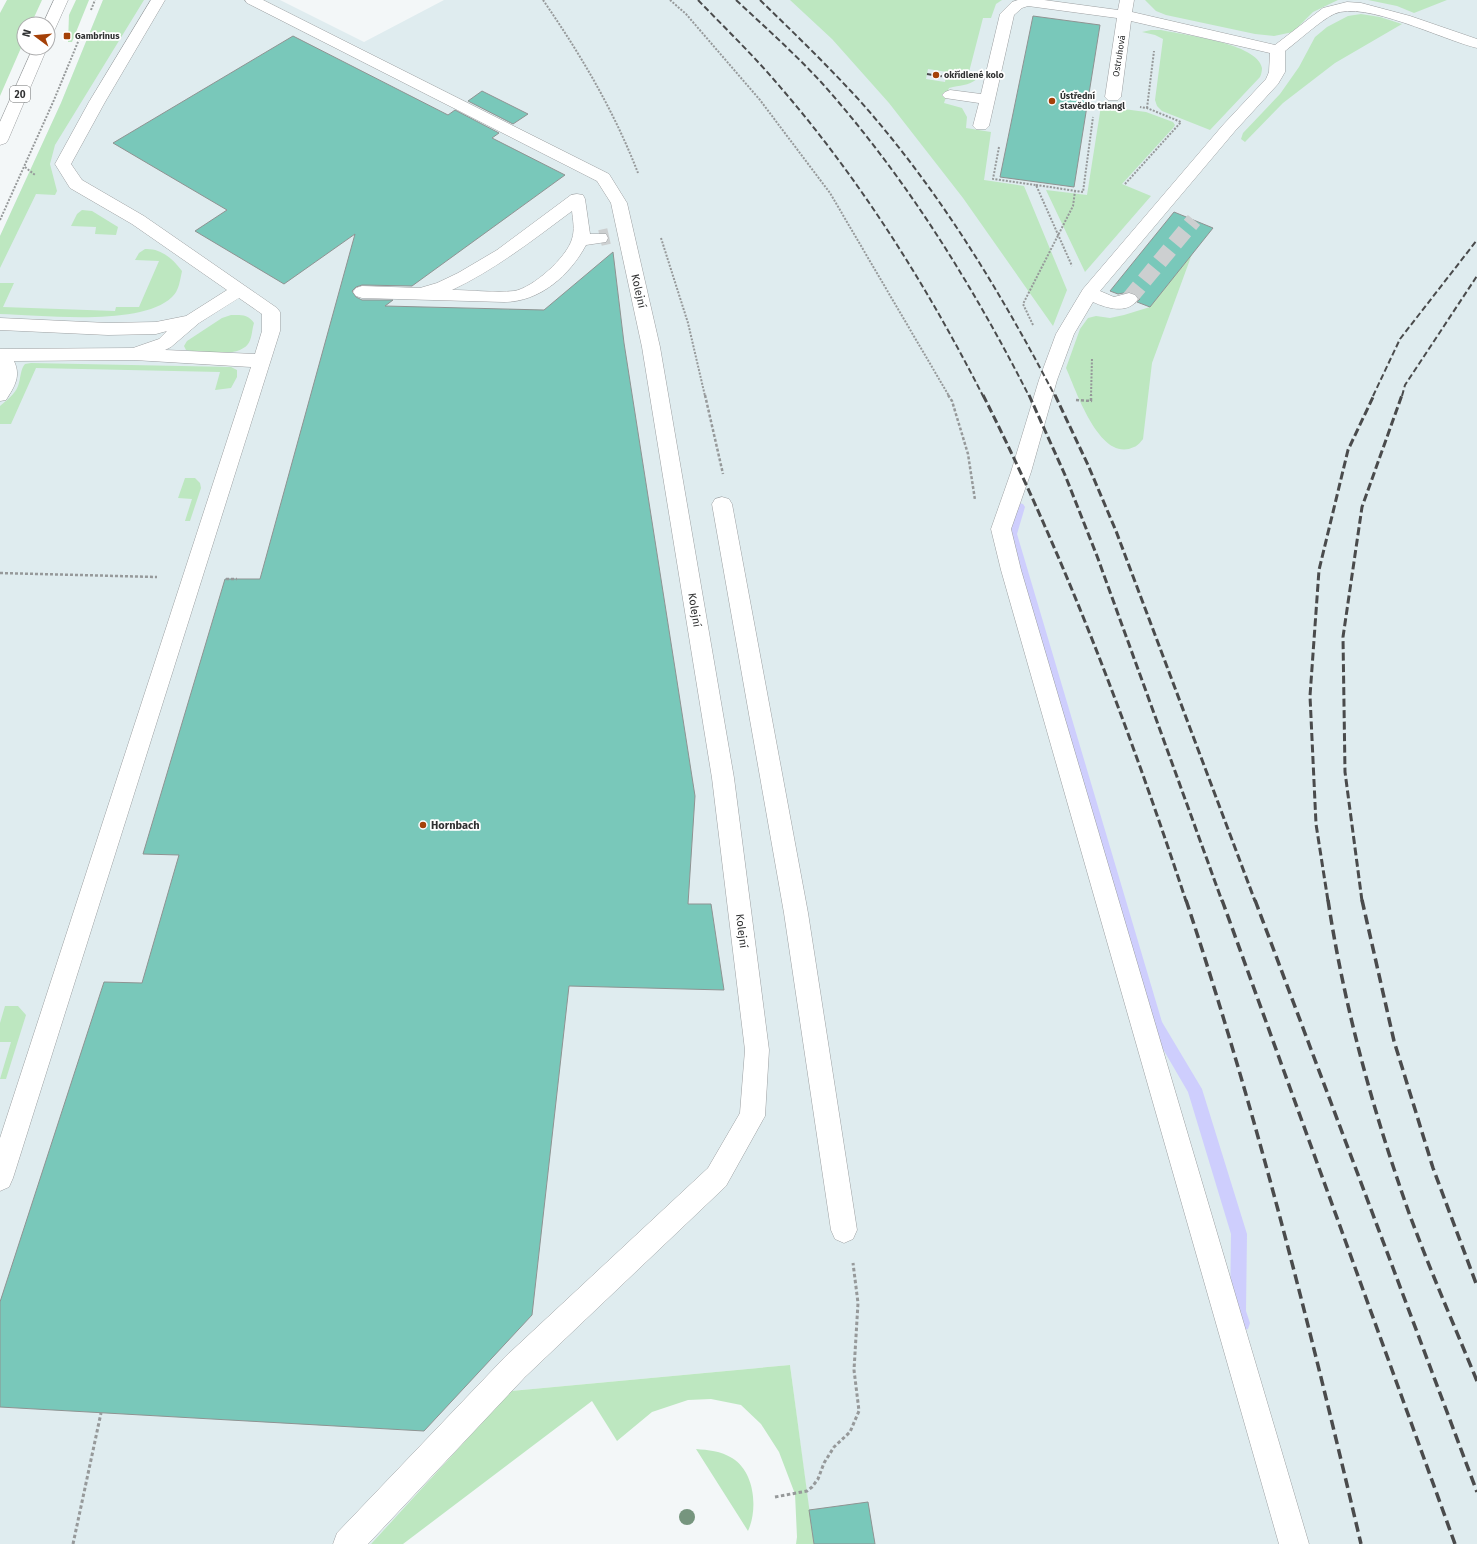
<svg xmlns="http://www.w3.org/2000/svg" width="1477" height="1544" viewBox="0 0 1477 1544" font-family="'Fira Sans',sans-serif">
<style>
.built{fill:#dfecef}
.green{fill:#bde7c0;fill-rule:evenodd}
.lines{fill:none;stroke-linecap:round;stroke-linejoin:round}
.stream{fill:#cecefd;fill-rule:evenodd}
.building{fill:#79c8ba;stroke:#8f9392}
.minor-tunnel{stroke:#cccfd0;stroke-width:16;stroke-dasharray:16 8;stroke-linecap:butt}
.minor-casing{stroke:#9da0a2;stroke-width:1}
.major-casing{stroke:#9da0a2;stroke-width:1}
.path-far2{stroke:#96999a;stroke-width:2;stroke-dasharray:2 1.5;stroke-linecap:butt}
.path-far1{stroke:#96999a;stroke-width:2.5;stroke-dasharray:3 2;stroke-linecap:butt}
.path{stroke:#96999a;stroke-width:3;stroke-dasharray:3.5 2.5;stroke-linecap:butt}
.minor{fill:#fff;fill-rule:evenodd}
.major{fill:#fff;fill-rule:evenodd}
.rail-far2{stroke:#4a4b4c;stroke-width:2;stroke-dasharray:6 3;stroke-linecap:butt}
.rail-far1{stroke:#4a4b4c;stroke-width:3;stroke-dasharray:8 3.5;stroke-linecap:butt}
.rail{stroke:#4a4b4c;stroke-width:3.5;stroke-dasharray:10 5;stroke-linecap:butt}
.tree{fill:#76957e}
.poi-dot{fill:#a54108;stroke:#fff;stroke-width:1.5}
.labels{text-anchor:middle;stroke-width:3.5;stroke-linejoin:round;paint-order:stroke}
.far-poi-label{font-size:9px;font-weight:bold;fill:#2f3031;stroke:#fff;text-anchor:start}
.far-street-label{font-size:9px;fill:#2f3031;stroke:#fff}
.shield{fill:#fff;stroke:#6d6e6f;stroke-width:1}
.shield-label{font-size:10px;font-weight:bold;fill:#2f3031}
.street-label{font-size:11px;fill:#2f3031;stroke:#fff}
.poi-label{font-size:11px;font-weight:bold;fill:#2f3031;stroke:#fff;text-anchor:start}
</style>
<rect width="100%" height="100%" fill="#f3f7f8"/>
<path class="built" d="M103 0H280L364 42 444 0H1477V1544H875L809 1510 790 1365 511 1391 371 1544H0V236L61 103Z"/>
<g class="green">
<path d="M7 0H42L31 24H24V41L0 96V13Z"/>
<path d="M76 0H89L72 42H68L69 15Z"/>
<path d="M103 0H144L55 145 50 164 57 191 55 195 36 194 0 268V236L61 103Z"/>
<path d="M790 0H1002L996 4 991 18H983L969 72 978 73 977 79C968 86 960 85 949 88L944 103 962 108 967 117 966 128 991 132 984 180 1024 186 1067 290 1053 326 963 198 889 103 832 39ZM928 69 947 72 945 82 926 79Z"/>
<path d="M1145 0H1338L1313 12 1293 32 1274 36 1255 34 1166 15 1156 11Z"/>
<path d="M1368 0H1447L1414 13 1397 6Z"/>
<path d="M1361 14 1380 17 1402 24 1335 63 1283 103 1245 142 1241 139 1243 133 1280 94 1299 67 1315 37 1327 27 1348 16Z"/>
<path d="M1151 30H1161C1183 35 1258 43 1262 68 1262 71 1261 75 1260 77L1210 130 1162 111 1157 106 1155 100 1163 39 1155 35 1142 32Z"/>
<path d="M1101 106 1146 112 1173 122 1175 125 1173 128 1122 184 1151 196 1085 272 1046 190 1087 195Z"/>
<path d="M82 210 92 211 118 227 116 235 95 234 96 227 71 226 77 214Z"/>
<path d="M145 249C161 248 173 259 182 271 180 280 179 291 172 297 141 327 42 315 0 314V283H14L3 307 115 311 116 307H139L159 261 135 260 139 253Z"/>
<path d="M1192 254 1152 363 1143 439C1141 441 1138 446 1134 447 1100 464 1076 390 1066 368L1080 329 1088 318 1096 316 1110 318 1124 315 1150 307Z"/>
<path d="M231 315C241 315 248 314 254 323 252 329 252 339 248 344 238 358 201 352 186 350L184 346 187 341 222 318Z"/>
<path d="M31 363 231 367 237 370V377L231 388 215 390 220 372 36 368 11 424H0V406C7 400 15 394 18 386 21 378 20 370 25 364Z"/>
<path d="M185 478H195L200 483 201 488 190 521H185L192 499 178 498Z"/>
<path d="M5 1006H18L26 1015 6 1079H0L11 1042H0V1023Z"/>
<path d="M790 1365 814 1544H796L797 1537 795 1494 779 1452 761 1424 741 1405 711 1399 688 1400 652 1412 617 1441 592 1401 403 1544H371L511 1391Z"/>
<path d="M696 1449C708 1450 721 1451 732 1458 755 1472 758 1509 748 1531Z"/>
</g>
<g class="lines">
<path class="stream" d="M1019 503 1023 504 1025 507 1017 534 1162 1022 1202 1089 1247 1234 1246 1311 1250 1323 1248 1329 1242 1331 1236 1329 1230 1311 1231 1234 1188 1092 1149 1025 1005 534 1013 507 1015 504Z"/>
</g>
<g class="building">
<path d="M1033 16 1100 25 1074 187 1000 177Z"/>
<path d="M293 36 448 115 455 110 499 133 492 138 565 175 412 286 362 285 356 287 352 291 356 297 362 300H393L385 306 544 310 613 252 624 343 695 796 688 904H711L724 990 569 986 532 1315 424 1431 0 1407V1302L104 982 142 983 179 855 143 854 225 579H260L355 234 284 284 195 231 227 210 113 143Z"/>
<path d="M482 91 528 114 513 124 468 101Z"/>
<path d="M1174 212 1213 228 1150 307 1137 302 1140 299 1135 294 1129 292 1118 294 1110 291Z"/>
<path d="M868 1502 875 1544H814L809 1510Z"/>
</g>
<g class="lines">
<g class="minor-tunnel">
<path d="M600 238 609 236"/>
<path d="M1129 299 1194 220"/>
</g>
<g class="minor-casing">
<g id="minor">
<path d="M151 0H165L105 102 71 164 82 180 144 216 277 308 280 312V331L13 1178 9 1187 0 1191V1138L251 367 134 360 14 361C21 376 15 386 6 400L0 401V349L133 348 159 339 167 331 156 334 108 335 0 330V318L108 323 156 322 186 316 227 290 132 224 70 188 55 164 89 102ZM239 298 262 314V331L255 354 165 350 171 347 199 323Z"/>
<path d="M245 0H263L609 174 627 203 660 347 734 778 769 1050 765 1116 726 1186 525 1377 368 1544H333L337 1533 505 1357 708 1168 740 1113 745 1050 712 778 642 347 611 203 597 181 247 3Z"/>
<path d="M1018 0H1044L1118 10 1120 0H1134L1132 12 1275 45 1323 8 1347 2 1361 3 1410 16 1477 39V48C1443 40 1364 0 1334 14 1321 20 1297 42 1285 51V72L1278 84 1235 131 1100 291 1114 297 1129 293 1135 295 1138 299C1128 315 1106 308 1093 302L1074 334 1057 380 1031 472 1011 529 1021 570 1309 1544H1279L1001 570 991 529 1011 472 1039 380 1056 334 1083 289 1223 125 1266 79 1269 72 1270 53 1131 21 1121 97 1118 100H1108L1105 97 1117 18 1028 6 1022 8 1014 15 989 126 986 129H976L973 126 979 103 945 98 942 95 945 92 950 90 981 94 1000 14 1012 2Z"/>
<path d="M577 194 583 195 585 199 590 234H606L608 238 606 242 586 245C570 275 540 302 504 302L362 298 356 296 353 292 356 288 362 286 420 288 437 283 458 273 497 250 571 195ZM572 211C573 220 575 230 572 239 567 257 533 288 514 291 495 293 471 290 452 290 496 269 533 240 572 211Z"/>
<path d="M722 497 729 499 732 504 808 913 857 1230 853 1239 844 1243 835 1239 831 1230 784 913 712 504 715 499Z"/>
</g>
</g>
<g class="major-casing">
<g id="major">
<path d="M54 0H68L55 29 53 32 48 33V24H43Z"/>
<path d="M33 48H47L8 140 6 143 0 145V122Z"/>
</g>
</g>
<g class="path-far2">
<path d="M543 0C581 55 614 111 638 173"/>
<path d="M670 0 686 14 760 100 830 193 949 396"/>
<path d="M91 10 95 0"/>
<path d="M1147 108 1154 51"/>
<path d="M999 147 993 179 1036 185 1072 266"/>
<path d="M25 167 35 175"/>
<path d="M1125 184 1181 122 1147 108 1140 107"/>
<path d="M1036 185 1083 192 1093 117"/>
<path d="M0 220 54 100 80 37"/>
<path d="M661 238 688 323 705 396"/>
<path d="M1033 325 1023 304 1073 206 1075 191"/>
<path d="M1091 396 1092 358"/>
</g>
<g class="path-far1">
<path d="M705 395 723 474"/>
<path d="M948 395 952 401 968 454 975 500"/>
<path d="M1076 400 1091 401V395"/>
<path d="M0 573 157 577"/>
<path d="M226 579H237"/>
</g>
<g class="path">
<path d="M775 1497 807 1491 812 1487 818 1479 824 1463 834 1447 850 1432 859 1411 854 1370 858 1303 853 1263"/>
<path d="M73 1544 101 1413"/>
</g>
<use href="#minor" class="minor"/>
<use href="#major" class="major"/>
<g class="rail-far2">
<path d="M698 0C724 27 751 53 775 81 858 176 926 284 983 396"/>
<path d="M736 0C765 27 794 53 821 82 905 176 972 284 1029 396"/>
<path d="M760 0C794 33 828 66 860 101 939 190 1000 291 1055 396"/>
<path d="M927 74 946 77"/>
<path d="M1373 396 1400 339 1477 240"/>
<path d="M1402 396 1405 385 1477 276"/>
</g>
<g class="rail-far1">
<path d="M983 395C1065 557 1129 728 1186 901"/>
<path d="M1029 395 1065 475 1097 556 1222 901"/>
<path d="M1055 395 1088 465 1116 531 1255 901"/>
<path d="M1328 901 1316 824 1310 696 1319 570 1348 450 1374 395"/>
<path d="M1362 901 1345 772 1343 637 1362 507 1402 395"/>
</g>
<g class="rail">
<path d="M1186 900C1256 1111 1310 1327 1361 1544"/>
<path d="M1222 900 1455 1544"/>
<path d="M1255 900 1477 1492"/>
<path d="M1328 900C1344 1006 1373 1111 1409 1213 1430 1270 1454 1325 1477 1381"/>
<path d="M1362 900 1394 1041 1433 1168 1477 1286"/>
</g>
</g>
<circle class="tree" cx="687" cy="1517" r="8"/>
<g class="poi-dot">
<rect x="63" y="32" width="8" height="8" rx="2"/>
<circle cx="936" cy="75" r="4"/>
<circle cx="1052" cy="101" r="4"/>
<circle cx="423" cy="825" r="4"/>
</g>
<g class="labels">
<g class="far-poi-label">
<text x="75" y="39">Gambrinus</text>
<text x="944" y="78">okřídlené kolo</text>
<text x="1060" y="99">Ústřední<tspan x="1060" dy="10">stavědlo triangl</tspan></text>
</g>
<g class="far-street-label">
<text transform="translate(1119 56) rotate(-81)" y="3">Ostruhová</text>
</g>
<rect class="shield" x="10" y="86" width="20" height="16" rx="3"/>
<g class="shield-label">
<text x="20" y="98">20</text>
</g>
<g class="street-label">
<text transform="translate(639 291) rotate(77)" y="4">Kolejní</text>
<text transform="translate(695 610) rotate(81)" y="4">Kolejní</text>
<text transform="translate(742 931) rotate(83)" y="4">Kolejní</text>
</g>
<g class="poi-label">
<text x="431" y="829">Hornbach</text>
</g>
</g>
<g transform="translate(36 36) rotate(286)"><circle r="19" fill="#ffffff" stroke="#acacad"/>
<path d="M0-3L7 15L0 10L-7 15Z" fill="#a54108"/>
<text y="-6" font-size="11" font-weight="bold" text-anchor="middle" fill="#2f3031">N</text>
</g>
</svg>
